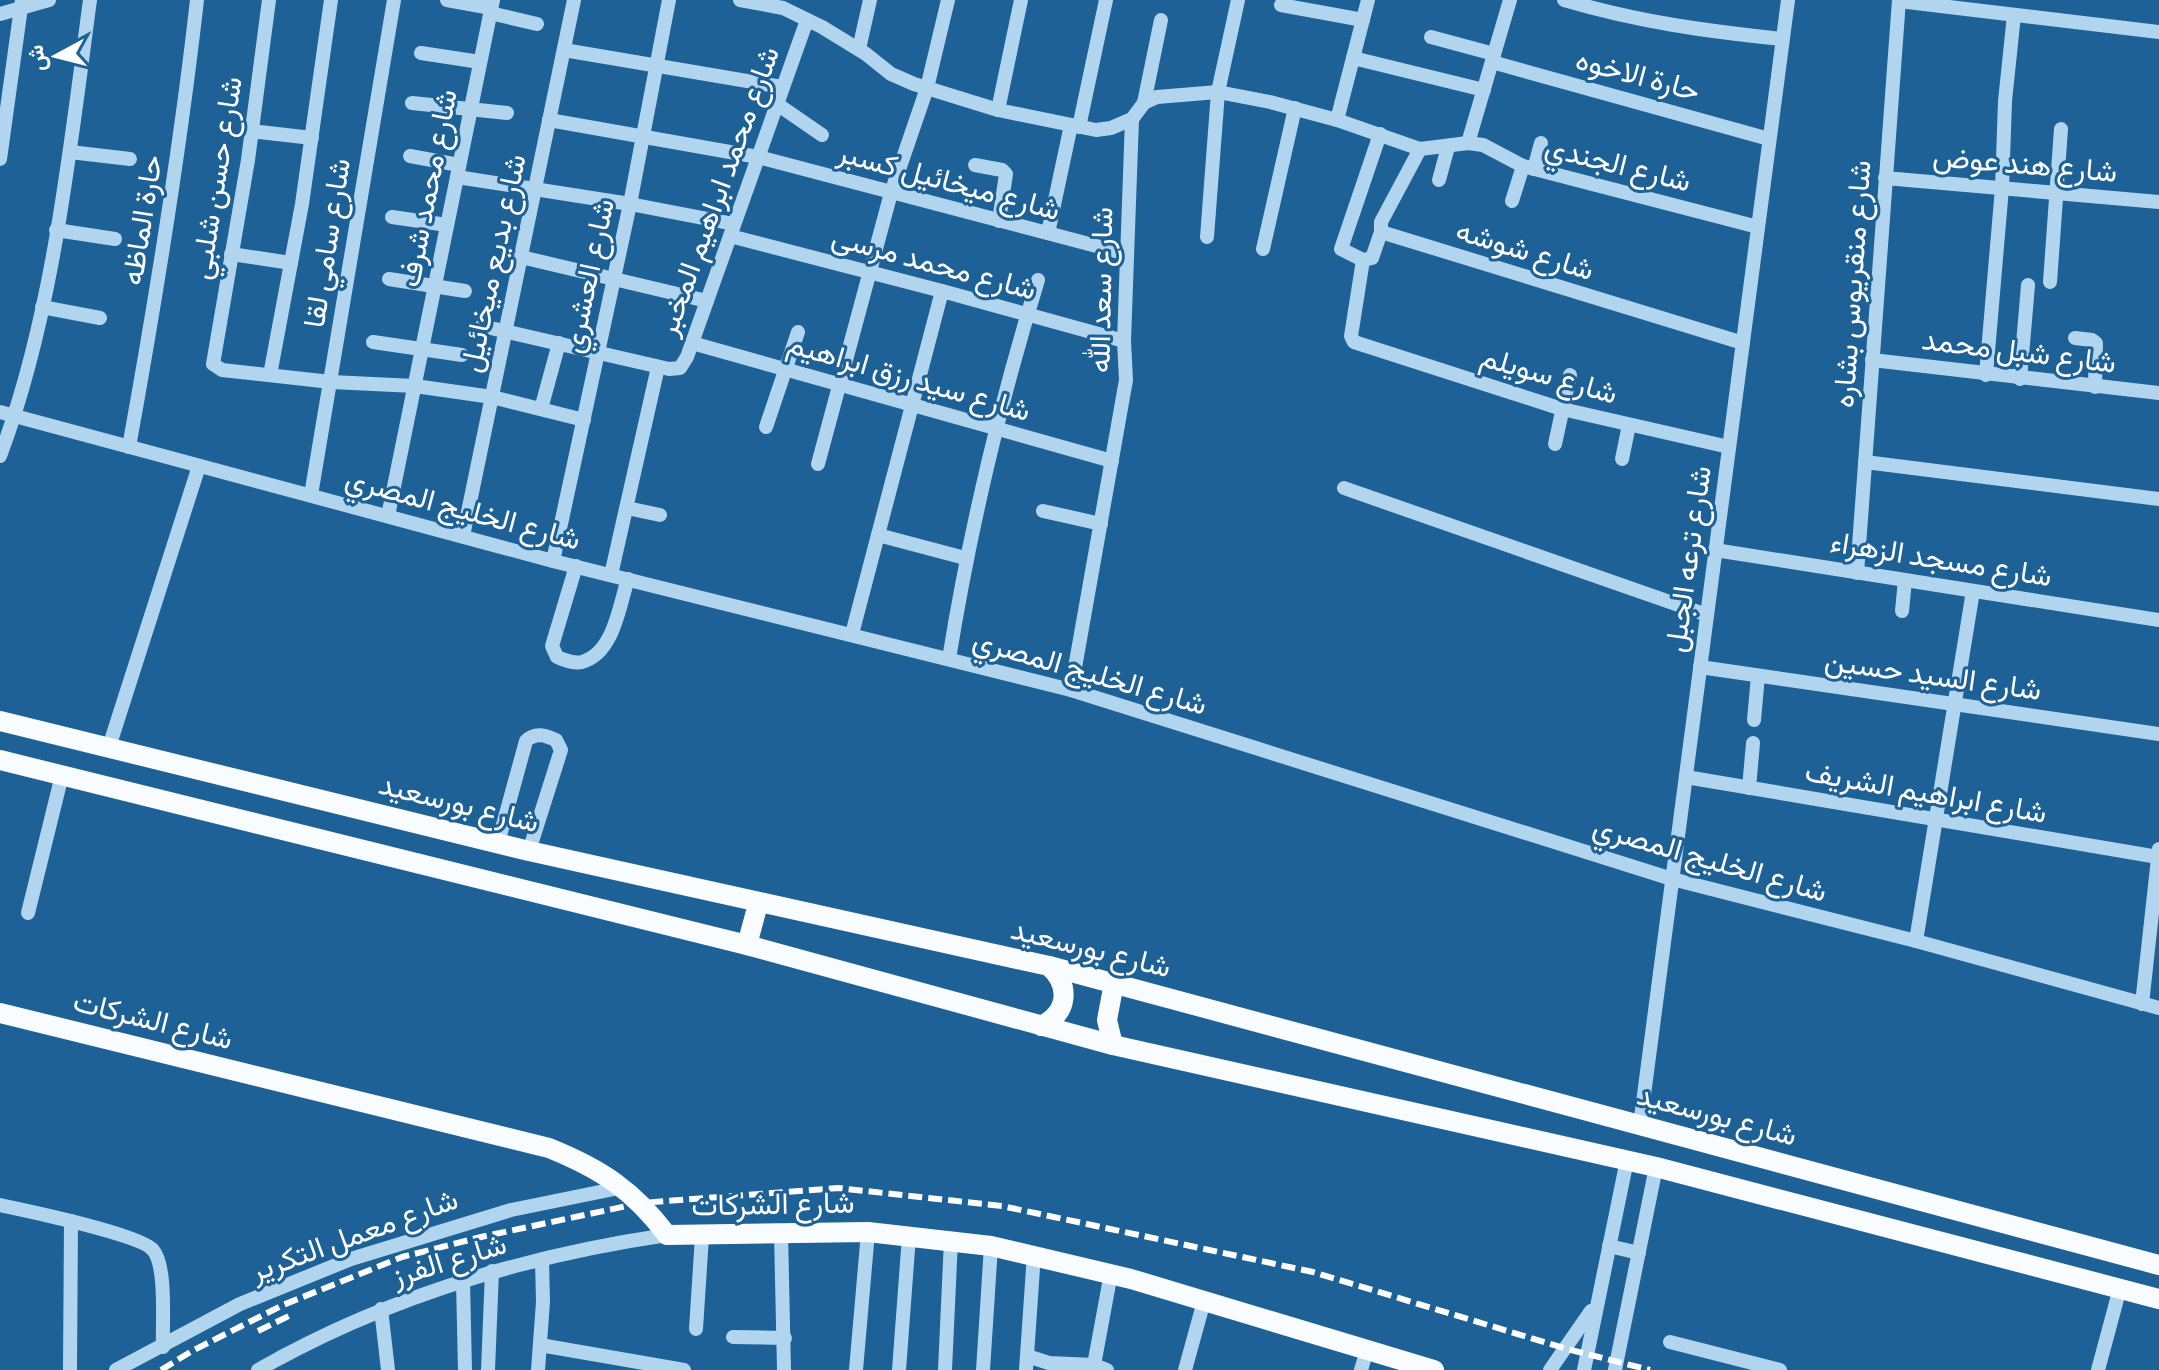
<svg xmlns="http://www.w3.org/2000/svg" width="2159" height="1370" viewBox="0 0 2159 1370" font-family="Commissioner,Vazirmatn,sans-serif">
<style>
.lines{fill:none;stroke-linecap:round;stroke-linejoin:round}
.minor{stroke:#b1d5ef;stroke-width:14}
.major{stroke:#f9fcff;stroke-width:20}
.rail{stroke:#fff;stroke-width:6;stroke-dasharray:14 6;stroke-linecap:butt}
.labels{text-anchor:middle;stroke-width:6;stroke-linejoin:round;paint-order:stroke}
.street-label{font-size:30px;fill:#fff;stroke:#1d6196}
</style>
<rect width="100%" height="100%" fill="#1d6196"/>
<g class="lines">
<g class="minor">
<path d="M269 0 248 160 213 364 222 370 331 382 415 386 492 397 584 420"/>
<path d="M447 0 491 8"/>
<path d="M740 0 783 8 822 27 866 54 891 74 914 84 998 110 1096 130 1111 128 1132 119 1144 103 1157 97 1218 92 1270 102 1337 120 1420 149 1468 143 1483 145 1523 166 1758 227"/>
<path d="M1564 0C1639 22 1705 31 1782 39"/>
<path d="M1899 1 2159 32"/>
<path d="M1281 5 1363 20"/>
<path d="M490 13 537 24"/>
<path d="M0 14 49 0"/>
<path d="M1431 37 1494 54"/>
<path d="M859 49 870 0"/>
<path d="M564 50 782 87"/>
<path d="M421 53 480 62"/>
<path d="M1353 58 1484 90"/>
<path d="M1492 62 1769 139"/>
<path d="M412 103 507 113"/>
<path d="M1144 103 1161 20"/>
<path d="M777 104 822 135"/>
<path d="M998 110 1021 0"/>
<path d="M549 120 758 157 1127 254"/>
<path d="M1337 120 1368 0"/>
<path d="M1079 127 1106 0"/>
<path d="M251 131 312 138"/>
<path d="M1380 134 1341 249 1363 260 1351 336 1354 342 1562 409 1729 447"/>
<path d="M1468 143 1510 0"/>
<path d="M1420 149 1381 222V232L1743 343"/>
<path d="M70 152 130 159"/>
<path d="M410 156 459 165"/>
<path d="M0 159 22 0"/>
<path d="M975 165 1002 170 1006 174 999 221"/>
<path d="M1534 169 1541 143"/>
<path d="M457 177 630 204 734 224"/>
<path d="M1885 178 2159 202"/>
<path d="M1439 180 1448 147"/>
<path d="M1512 201 1523 166"/>
<path d="M392 217 447 225"/>
<path d="M56 230 115 239"/>
<path d="M1048 233 1071 125"/>
<path d="M730 236 942 291 1124 341"/>
<path d="M1207 237 1218 92 1238 0"/>
<path d="M1263 249 1295 108"/>
<path d="M231 254 291 263"/>
<path d="M521 257 707 301"/>
<path d="M1363 260 1372 258 1381 232"/>
<path d="M389 279 465 291"/>
<path d="M2050 282 2061 129"/>
<path d="M42 307 100 318"/>
<path d="M482 326 669 369 680 368 687 357 807 20"/>
<path d="M2075 338 2092 340 2096 343 2095 387"/>
<path d="M373 342 462 355"/>
<path d="M692 343 1112 461"/>
<path d="M1872 360 2159 393"/>
<path d="M270 375 302 204 331 0"/>
<path d="M1986 375 2002 188 2005 101 2014 15"/>
<path d="M2020 379 2028 285"/>
<path d="M541 409 559 343"/>
<path d="M0 412 553 561 1071 690 1672 879 1916 941 2159 1008"/>
<path d="M766 427 798 332"/>
<path d="M1555 444 1570 375"/>
<path d="M129 447C156 298 180 151 197 0"/>
<path d="M0 456C53 316 70 148 90 0"/>
<path d="M1622 459 1629 425"/>
<path d="M1865 462 2159 499"/>
<path d="M818 464 891 193 927 88 948 0"/>
<path d="M1344 488 1707 615"/>
<path d="M311 495 394 0"/>
<path d="M627 508 660 515"/>
<path d="M1043 511 1101 524"/>
<path d="M388 516 493 0"/>
<path d="M878 535 965 558"/>
<path d="M463 536 574 0"/>
<path d="M1715 550 2159 620"/>
<path d="M553 561 630 204 669 0"/>
<path d="M576 566 552 646 557 657C565 660 574 664 582 662 614 653 619 606 628 579"/>
<path d="M1857 573 1899 0"/>
<path d="M611 575 658 367"/>
<path d="M1902 611 1905 580"/>
<path d="M852 634 942 291"/>
<path d="M949 659C970 529 999 406 1038 280"/>
<path d="M1700 667 2159 734"/>
<path d="M1071 690 1126 380 1124 341 1132 119"/>
<path d="M1754 720 1758 676"/>
<path d="M109 747 199 466"/>
<path d="M1686 777 2158 857"/>
<path d="M1749 788 1753 743"/>
<path d="M498 843 526 741C535 732 545 735 556 740L561 750 529 851"/>
<path d="M28 913 62 775"/>
<path d="M1916 941 1973 591"/>
<path d="M2142 1004 2159 849"/>
<path d="M1640 1125 1788 0"/>
<path d="M0 1205C24 1210 142 1235 153 1250 167 1266 162 1324 163 1347"/>
<path d="M781 1233 784 1370"/>
<path d="M1609 1246 1639 1253"/>
<path d="M463 1281 465 1370"/>
<path d="M381 1309 388 1370"/>
<path d="M696 1329 702 1236"/>
<path d="M733 1337 785 1338"/>
<path d="M1670 1342 1780 1370"/>
<path d="M540 1345 684 1370"/>
<path d="M1027 1356 1049 1363 1094 1365 1107 1370"/>
<path d="M1094 1365 1111 1273"/>
<path d="M70 1370 71 1221"/>
<path d="M116 1370 240 1304 351 1259 511 1210 624 1187"/>
<path d="M258 1370C384 1298 524 1256 667 1235"/>
<path d="M488 1370 492 1271"/>
<path d="M538 1370 543 1302 542 1260"/>
<path d="M856 1370 868 1232"/>
<path d="M899 1370 909 1236"/>
<path d="M945 1370 951 1240"/>
<path d="M983 1370 991 1246"/>
<path d="M1026 1370 1034 1254"/>
<path d="M1185 1370 1204 1301"/>
<path d="M1361 1370 1367 1350"/>
<path d="M1550 1370 1591 1311"/>
<path d="M1584 1370 1627 1160"/>
<path d="M1615 1370 1656 1167"/>
<path d="M2098 1370 2120 1288"/>
</g>
<g class="major">
<path d="M0 721 529 851 1049 966 2159 1265"/>
<path d="M0 760 747 945 1113 1045 1656 1167 2159 1299"/>
<path d="M747 945 758 904"/>
<path d="M0 1013 549 1148C601 1169 633 1190 667 1235L868 1232 991 1246 1131 1279 1434 1370"/>
<path d="M1041 1026C1068 1013 1071 986 1049 966"/>
<path d="M1113 1045 1107 1020 1114 983"/>
</g>
<g class="rail">
<path d="M258 1331 291 1315"/>
<path d="M161 1370 192 1351 283 1305 402 1257 481 1237 641 1203 838 1188 1002 1206 1313 1272 1567 1349 1650 1370"/>
</g>
</g>
<g class="labels">
<g class="street-label">
<text transform="translate(1638 75) rotate(15)" y="10">حارة الاخوه</text>
<text transform="translate(1618 164) rotate(14)" y="10">شارع الجندي</text>
<text transform="translate(2025 164) rotate(5)" y="10">شارع هند عوض</text>
<text transform="translate(216 178) rotate(-81)" y="10">شارع حسن شلبي</text>
<text transform="translate(949 181) rotate(15)" y="10">شارع ميخائيل كسبر</text>
<text transform="translate(428 188) rotate(-79)" y="10">شارع محمد شرف</text>
<text transform="translate(718 191) rotate(-70)" y="10">شارع محمد ابراهيم المخبر</text>
<text transform="translate(142 220) rotate(-81)" y="10">حارة الماظه</text>
<text transform="translate(327 243) rotate(-81)" y="10">شارع سامي لقا</text>
<text transform="translate(1525 250) rotate(17)" y="10">شارع شوشه</text>
<text transform="translate(493 263) rotate(-78)" y="10">شارع بديع ميخائيل</text>
<text transform="translate(934 263) rotate(15)" y="10">شارع محمد مرسى</text>
<text transform="translate(588 276) rotate(-78)" y="10">شارع العشري</text>
<text transform="translate(1852 284) rotate(-86)" y="10">شارع منقريوس بشاره</text>
<text transform="translate(1101 290) rotate(-89)" y="10">شارع سعد الله</text>
<text transform="translate(2019 351) rotate(7)" y="10">شارع شبل محمد</text>
<text transform="translate(1549 375) rotate(16)" y="10">شارع سويلم</text>
<text transform="translate(909 377) rotate(16)" y="10">شارع سيد رزق ابراهيم</text>
<text transform="translate(463 509) rotate(15)" y="10">شارع الخليج المصري</text>
<text transform="translate(1688 559) rotate(-82)" y="10">شارع ترعه الجبل</text>
<text transform="translate(1941 559) rotate(9)" y="10">شارع مسجد الزهراء</text>
<text transform="translate(1090 672) rotate(16)" y="10">شارع الخليج المصري</text>
<text transform="translate(1933 675) rotate(8)" y="10">شارع السيد حسين</text>
<text transform="translate(1926 792) rotate(10)" y="10">شارع ابراهيم الشريف</text>
<text transform="translate(459 803) rotate(14)" y="10">شارع بورسعيد</text>
<text transform="translate(1710 859) rotate(16)" y="10">شارع الخليج المصري</text>
<text transform="translate(1091 948) rotate(14)" y="10">شارع بورسعيد</text>
<text transform="translate(153 1020) rotate(14)" y="10">شارع الشركات</text>
<text transform="translate(1717 1115) rotate(15)" y="10">شارع بورسعيد</text>
<text transform="translate(773 1204) rotate(-1)" y="10">شارع الشركات</text>
<text transform="translate(354 1235) rotate(-20)" y="10">شارع معمل التكرير</text>
<text transform="translate(449 1260) rotate(-17)" y="10">شارع الفرز</text>
</g>
</g>
<g transform="translate(56 56) rotate(263)" stroke="#1d6196" stroke-width="6" paint-order="stroke">
<path d="M0-6L14 30L0 20L-14 30Z" fill="#ffffff"/>
<text y="-12" font-size="22" font-weight="bold" text-anchor="middle" fill="#ffffff">ش</text>
</g>
</svg>
